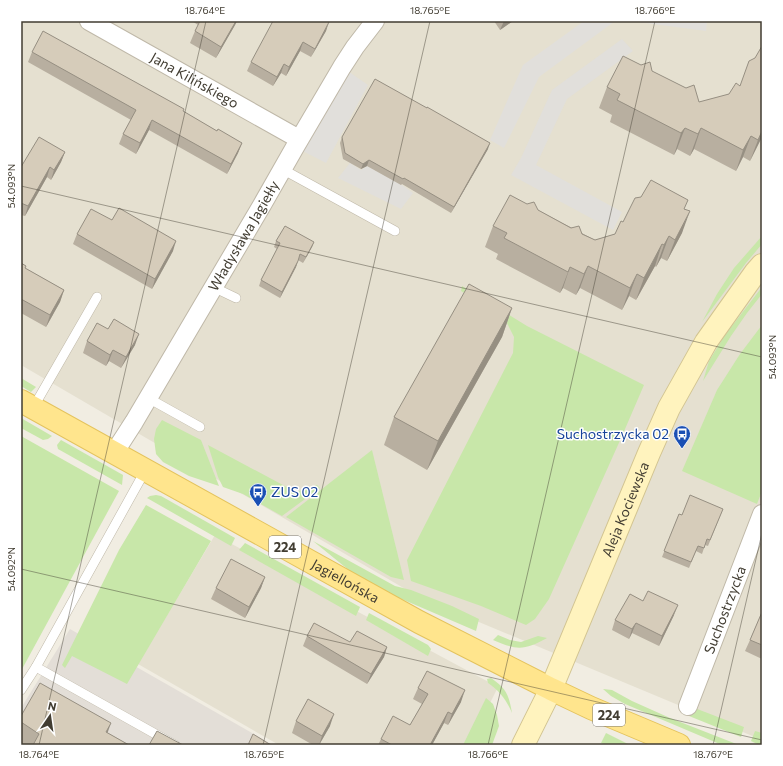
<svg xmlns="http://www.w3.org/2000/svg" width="783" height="766" viewBox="0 0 783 766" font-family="Commissioner,sans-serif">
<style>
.residential{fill:#e5e0d0}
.industrial{fill:#e3ded7}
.green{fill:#c8e7a9}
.parking{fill:#e1dfdb}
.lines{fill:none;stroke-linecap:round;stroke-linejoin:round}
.lane-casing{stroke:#bfb8a8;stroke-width:10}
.street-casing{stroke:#bfb8a8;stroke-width:20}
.secondary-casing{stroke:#d2c491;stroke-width:24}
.primary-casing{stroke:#e4c35d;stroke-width:24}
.lane{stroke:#fff;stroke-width:9}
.street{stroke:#fff;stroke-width:18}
.secondary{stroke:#fff3be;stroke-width:22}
.primary{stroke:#ffe58d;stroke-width:22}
.wall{fill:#b8afa0}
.shaded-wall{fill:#968f82}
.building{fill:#d6ccba;stroke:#968f82}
.ticks{fill:none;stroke:#423d32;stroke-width:1;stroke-opacity:0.45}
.labels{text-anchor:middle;stroke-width:3;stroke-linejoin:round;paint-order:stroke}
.shield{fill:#fff;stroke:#7b7770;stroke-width:1}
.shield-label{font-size:13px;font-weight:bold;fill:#423d32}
.street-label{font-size:14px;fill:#423d32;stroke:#fff}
.transit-label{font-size:14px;fill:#164399;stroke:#fff;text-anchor:end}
.neatline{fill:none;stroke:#423d32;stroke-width:1.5}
.ticks-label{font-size:10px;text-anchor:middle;fill:#423d32}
</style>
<rect width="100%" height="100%" fill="#f1ede2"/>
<g class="residential">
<path d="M21 21H762V740L419 597 21 365Z"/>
<path d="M215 535 498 687 469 745H279L138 664Z"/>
</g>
<path class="industrial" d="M70 629 273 745H21V708Z"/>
<g class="green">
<path d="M762 236V244L746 263 702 322 717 294 734 268Z"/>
<path d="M462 286 527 326 644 385 622 436 549 599 535 619 526 625 481 606 411 581 407 560 513 353 514 337 505 319 490 308 461 291Z"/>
<path d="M762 287V294L747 313 731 336 703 381 709 361 725 335Z"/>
<path d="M762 325V491L757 504 682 471 717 390 740 354Z"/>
<path d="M21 378 36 387 31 392 21 386Z"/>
<path d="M21 418 52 436 48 439 43 440 21 428Z"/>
<path d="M162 420 201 440 219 486 189 476 163 462 156 454 154 439 156 429Z"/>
<path d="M21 436 119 491 21 671Z"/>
<path d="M61 440 123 475 122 485 58 449 57 445Z"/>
<path d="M208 445 296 492 317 485 320 488 282 516 243 494 223 487 218 477Z"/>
<path d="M372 450 404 580 391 577 286 517Z"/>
<path d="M156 495 161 496 235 538 231 546 147 498 150 496Z"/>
<path d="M146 505 211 541 127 684 72 656 65 668 62 665 119 550Z"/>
<path d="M313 541 395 586 411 590 452 606 479 619 476 631 390 594 350 571Z"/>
<path d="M245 543 360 607 356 616 239 550Z"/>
<path d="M369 613 428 645 431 649 428 656 366 620Z"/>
<path d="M498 635 510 640 521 642 538 636 547 638C524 651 516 650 493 640Z"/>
<path d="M491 678C506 688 509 695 512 713 507 701 499 690 488 683L487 679Z"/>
<path d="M603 689 612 690 632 701 670 718 739 745H722L625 704 611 696Z"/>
<path d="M486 698 493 704 497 715 499 726 492 745H463Z"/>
<path d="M692 707 744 727 741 737 689 716Z"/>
<path d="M755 731 762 733V745H759L751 741Z"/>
<path d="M606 733 630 745H607L601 743Z"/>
</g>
<g class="parking">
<path d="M584 21H615L539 77 504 148 490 140 523 65Z"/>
<path d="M630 21H707L706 31Z"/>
<path d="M622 39 633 51 567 99 536 165 622 212 613 230 511 175 521 158 552 90Z"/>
<path d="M342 67 368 85 326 163 295 147Z"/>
<path d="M350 163 361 170 367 166 402 185 413 193 401 209 338 178Z"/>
</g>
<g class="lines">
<g class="lane-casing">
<g id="lane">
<path d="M282 169 395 231"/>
<path d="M213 287 236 298"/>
<path d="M148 398 200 427"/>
<path d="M33 408 97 297"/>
<path d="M36 667 175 745"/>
<path d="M21 690 36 667 145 471"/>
</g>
</g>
<g class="street-casing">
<g id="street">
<path id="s1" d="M89 21 299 139"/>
<path id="s2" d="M114 453 134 422 262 205 295 147 342 67 355 47 375 21"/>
<path id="s3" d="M688 706 762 514"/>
</g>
</g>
<g class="secondary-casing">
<g id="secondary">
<path id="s4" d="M523 745 551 689 649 453 669 408 706 342 755 273 762 265"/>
</g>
</g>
<g class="primary-casing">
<g id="primary">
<path id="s5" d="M21 401 419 622 551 689 591 708 679 745"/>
</g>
</g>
<use href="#lane" class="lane"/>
<use href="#street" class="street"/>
<use href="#secondary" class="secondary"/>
<use href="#primary" class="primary"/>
</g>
<g class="wall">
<path d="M192 21H237L235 25 216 58 190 43 195 31 198 25Z"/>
<path d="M328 21 326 31 311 57 300 51 286 76 281 73 273 86 247 71 251 62Z"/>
<path d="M494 21H513L500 30Z"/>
<path d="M32 52 183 112 217 131 242 143 238 153 227 174 149 130 136 154 119 144 123 134 131 120 28 62Z"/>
<path d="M652 71 699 102 762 137 750 161 743 157 736 171 694 149 690 156 677 149 674 155 610 122 612 115 599 108 607 87Z"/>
<path d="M342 137 488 149 451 213 402 184 401 185 367 166 361 169 343 159 340 143Z"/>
<path d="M65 152 61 162 51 180 47 177 25 216 21 215V167Z"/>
<path d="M685 209 682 233 667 261 661 258 656 267 655 266 636 300 629 296 622 310 580 288 576 295 563 288 560 293 496 259 498 254 485 247 493 226 538 210 595 240 615 234 623 222Z"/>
<path d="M112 220 173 251 152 289 73 244 77 234Z"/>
<path d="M276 241 314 242 312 247 303 263 298 260 296 267 280 298 259 286 261 280 277 249 274 247Z"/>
<path d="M21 263 25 268 64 290 60 302 46 327 21 313Z"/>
<path d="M512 308 502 337 427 470 384 445 394 417Z"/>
<path d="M87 341 135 345 121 368 109 361 106 366 83 353Z"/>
<path d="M723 509 708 546 705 545 702 554 696 551 689 568 662 557 679 514 682 515Z"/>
<path d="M265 577 261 588 245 618 211 599 216 588Z"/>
<path d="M643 601 674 615 659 646 632 633 629 639 612 630 615 620Z"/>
<path d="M762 612V659L745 651 750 640Z"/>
<path d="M307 636 350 642 387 647 384 657 367 684 303 646Z"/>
<path d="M418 688 461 702 448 725 444 723 432 745H378L381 739 410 725 422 704 413 699Z"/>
<path d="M21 716 108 733 129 745H23L21 744Z"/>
<path d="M296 721 330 726 319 745H313L292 733Z"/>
</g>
<g class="shaded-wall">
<path d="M236 21H237L235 25 216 58 221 47Z"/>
<path d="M504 21H513L500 30Z"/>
<path d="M329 22 326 31 311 57 315 49Z"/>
<path d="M303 42 300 51 286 76 289 67Z"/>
<path d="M284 64 281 73 273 86 277 77Z"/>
<path d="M152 120 149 130 136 154 140 143Z"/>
<path d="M685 128 677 149 674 155 681 133Z"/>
<path d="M701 128 694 149 690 156 698 134Z"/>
<path d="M762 131V137L750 161 758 140Z"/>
<path d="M751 136 743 157 736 171 743 150Z"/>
<path d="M242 143 238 153 227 174 231 164Z"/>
<path d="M490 143 488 149 451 213 454 207Z"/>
<path d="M65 152 61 162 51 180 54 170Z"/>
<path d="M369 160 367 166 361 169 363 164Z"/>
<path d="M50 167 47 177 25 216 28 206Z"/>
<path d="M690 211 682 233 667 261 675 240Z"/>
<path d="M669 236 661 258 656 267 664 245Z"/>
<path d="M176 241 173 251 152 289 155 279Z"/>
<path d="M314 242 312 247 303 263 306 257Z"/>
<path d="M662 244 655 266 636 300 644 278Z"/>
<path d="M298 261 296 267 280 298 282 292Z"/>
<path d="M588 266 580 288 576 295 584 274Z"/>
<path d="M570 267 563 288 560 293 568 272Z"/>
<path d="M637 274 629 296 622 310 630 288Z"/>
<path d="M64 290 60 302 46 327 50 315Z"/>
<path d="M512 308 502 337 427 470 438 441Z"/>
<path d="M139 334 135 345 121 368 126 357Z"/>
<path d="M113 350 109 361 106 366 110 355Z"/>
<path d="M265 577 261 588 245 618 249 607Z"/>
<path d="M678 605 674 615 659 646 662 636Z"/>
<path d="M636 623 632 633 629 639 632 629Z"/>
<path d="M387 647 384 657 367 684 371 674Z"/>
<path d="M465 690 461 702 448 725 452 714Z"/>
<path d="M448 712 444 723 432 745H430Z"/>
<path d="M334 714 330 726 319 745 322 736Z"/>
<path d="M111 723 105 740 106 732Z"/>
</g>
<g class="building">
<path d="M200 21H236L221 47 195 31Z"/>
<path d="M273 21H327L329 22 315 49 303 42 289 67 284 64 277 77 251 62Z"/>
<path d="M43 31 184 109 183 111 217 131 218 129 242 143 231 164 152 120 140 143 123 134 136 110 32 52Z"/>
<path d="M762 46V131L758 140 751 136 743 150 701 128 698 134 685 128 681 133 617 100 620 94 607 87 623 56 641 65 650 62 652 71 686 88 694 85 699 102 729 94 736 83 740 86 749 61 755 58Z"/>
<path d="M375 79 427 108V107L490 143 454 207 404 178 403 179 369 160 363 164 345 153 342 137Z"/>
<path d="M39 137 65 152 54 170 50 167 28 206 21 203V167Z"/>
<path d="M651 180 688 200 684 209 690 211 675 240 669 236 664 245 662 244 644 278 637 274 630 288 588 266 584 274 570 267 568 272 504 238 507 233 493 226 510 195 527 204 534 202 538 210 571 228 579 226 582 234 595 240 615 234 621 221 623 222 635 198 641 197Z"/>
<path d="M119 208 176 241 155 279 77 234 91 209 112 220Z"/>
<path d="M285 226 314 242 306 257 300 254 298 261 282 292 261 280 280 243 276 241Z"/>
<path d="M21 263 26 266 25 268 64 290 50 315 21 299Z"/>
<path d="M469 284 512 308 438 441 394 417Z"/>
<path d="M114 319 139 334 126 357 113 350 110 355 87 341 97 323 108 329Z"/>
<path d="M690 495 723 509 710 540 707 539 704 548 698 546 691 562 664 551 679 514 682 515Z"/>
<path d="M231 559 265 577 249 607 216 588Z"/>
<path d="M648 591 678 605 662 636 636 623 632 629 615 620 630 594 643 601Z"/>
<path d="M762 612V645L750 640Z"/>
<path d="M314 623 350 642 357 631 387 647 371 674 307 636Z"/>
<path d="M427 671 465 690 452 714 448 712 430 745H392L381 739 393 716 410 725 428 694 418 688Z"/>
<path d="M40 683 111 723 106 732 129 745H33L39 734 21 722V716Z"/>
<path d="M308 699 334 714 322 736 296 721Z"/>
<path d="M157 731 183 745H149Z"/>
<path d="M253 734 271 745H248Z"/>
</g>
<path class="ticks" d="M21 186 762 357M21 569 762 740M39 745 206 21M263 745 430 21M488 745 655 21M713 745 762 533"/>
<defs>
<g id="bus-pin" transform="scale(0.9)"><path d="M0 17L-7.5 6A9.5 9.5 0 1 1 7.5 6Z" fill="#1a4fb4" stroke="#fff"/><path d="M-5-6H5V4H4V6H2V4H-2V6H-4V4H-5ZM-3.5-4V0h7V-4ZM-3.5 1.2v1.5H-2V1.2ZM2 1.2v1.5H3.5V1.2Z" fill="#fff"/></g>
</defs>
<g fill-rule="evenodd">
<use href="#bus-pin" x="682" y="434"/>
<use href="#bus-pin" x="258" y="492"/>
</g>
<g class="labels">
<g class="shield">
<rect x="269" y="536" width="32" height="22" rx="3"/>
<rect x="593" y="704" width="32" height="22" rx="3"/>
</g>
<g class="shield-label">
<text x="285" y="552">224</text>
<text x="609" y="720">224</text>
</g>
<g class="street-label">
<text dy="5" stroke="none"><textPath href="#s1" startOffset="121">Jana Kilińskiego</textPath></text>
<text dy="5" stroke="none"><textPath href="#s2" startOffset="253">Władysława Jagiełły</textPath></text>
<text dy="5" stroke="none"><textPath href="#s4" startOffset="257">Aleja Kociewska</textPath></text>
<text dy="5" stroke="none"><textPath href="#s5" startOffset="371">Jagiellońska</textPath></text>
<text dy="5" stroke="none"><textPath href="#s3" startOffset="103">Suchostrzycka</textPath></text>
</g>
<g class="transit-label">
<text x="669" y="439">Suchostrzycka 02</text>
<text x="271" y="497" text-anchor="start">ZUS 02</text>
</g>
</g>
<rect width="783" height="766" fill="none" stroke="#ffffff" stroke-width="44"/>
<g transform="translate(50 716) rotate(13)" stroke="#ffffff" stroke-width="3" paint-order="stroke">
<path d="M0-3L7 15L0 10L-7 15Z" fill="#423d32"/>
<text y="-6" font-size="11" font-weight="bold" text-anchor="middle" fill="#423d32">N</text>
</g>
<rect x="22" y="22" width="739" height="722" class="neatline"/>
<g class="ticks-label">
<text x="205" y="14">18.764°E</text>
<text x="430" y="14">18.765°E</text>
<text x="655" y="14">18.766°E</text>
<text transform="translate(11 186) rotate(-90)" y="4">54.093°N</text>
<text transform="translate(772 357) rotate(-90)" y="4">54.093°N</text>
<text transform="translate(11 569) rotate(-90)" y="4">54.092°N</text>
<text x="39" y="758">18.764°E</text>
<text x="264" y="758">18.765°E</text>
<text x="488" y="758">18.766°E</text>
<text x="713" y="758">18.767°E</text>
</g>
</svg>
